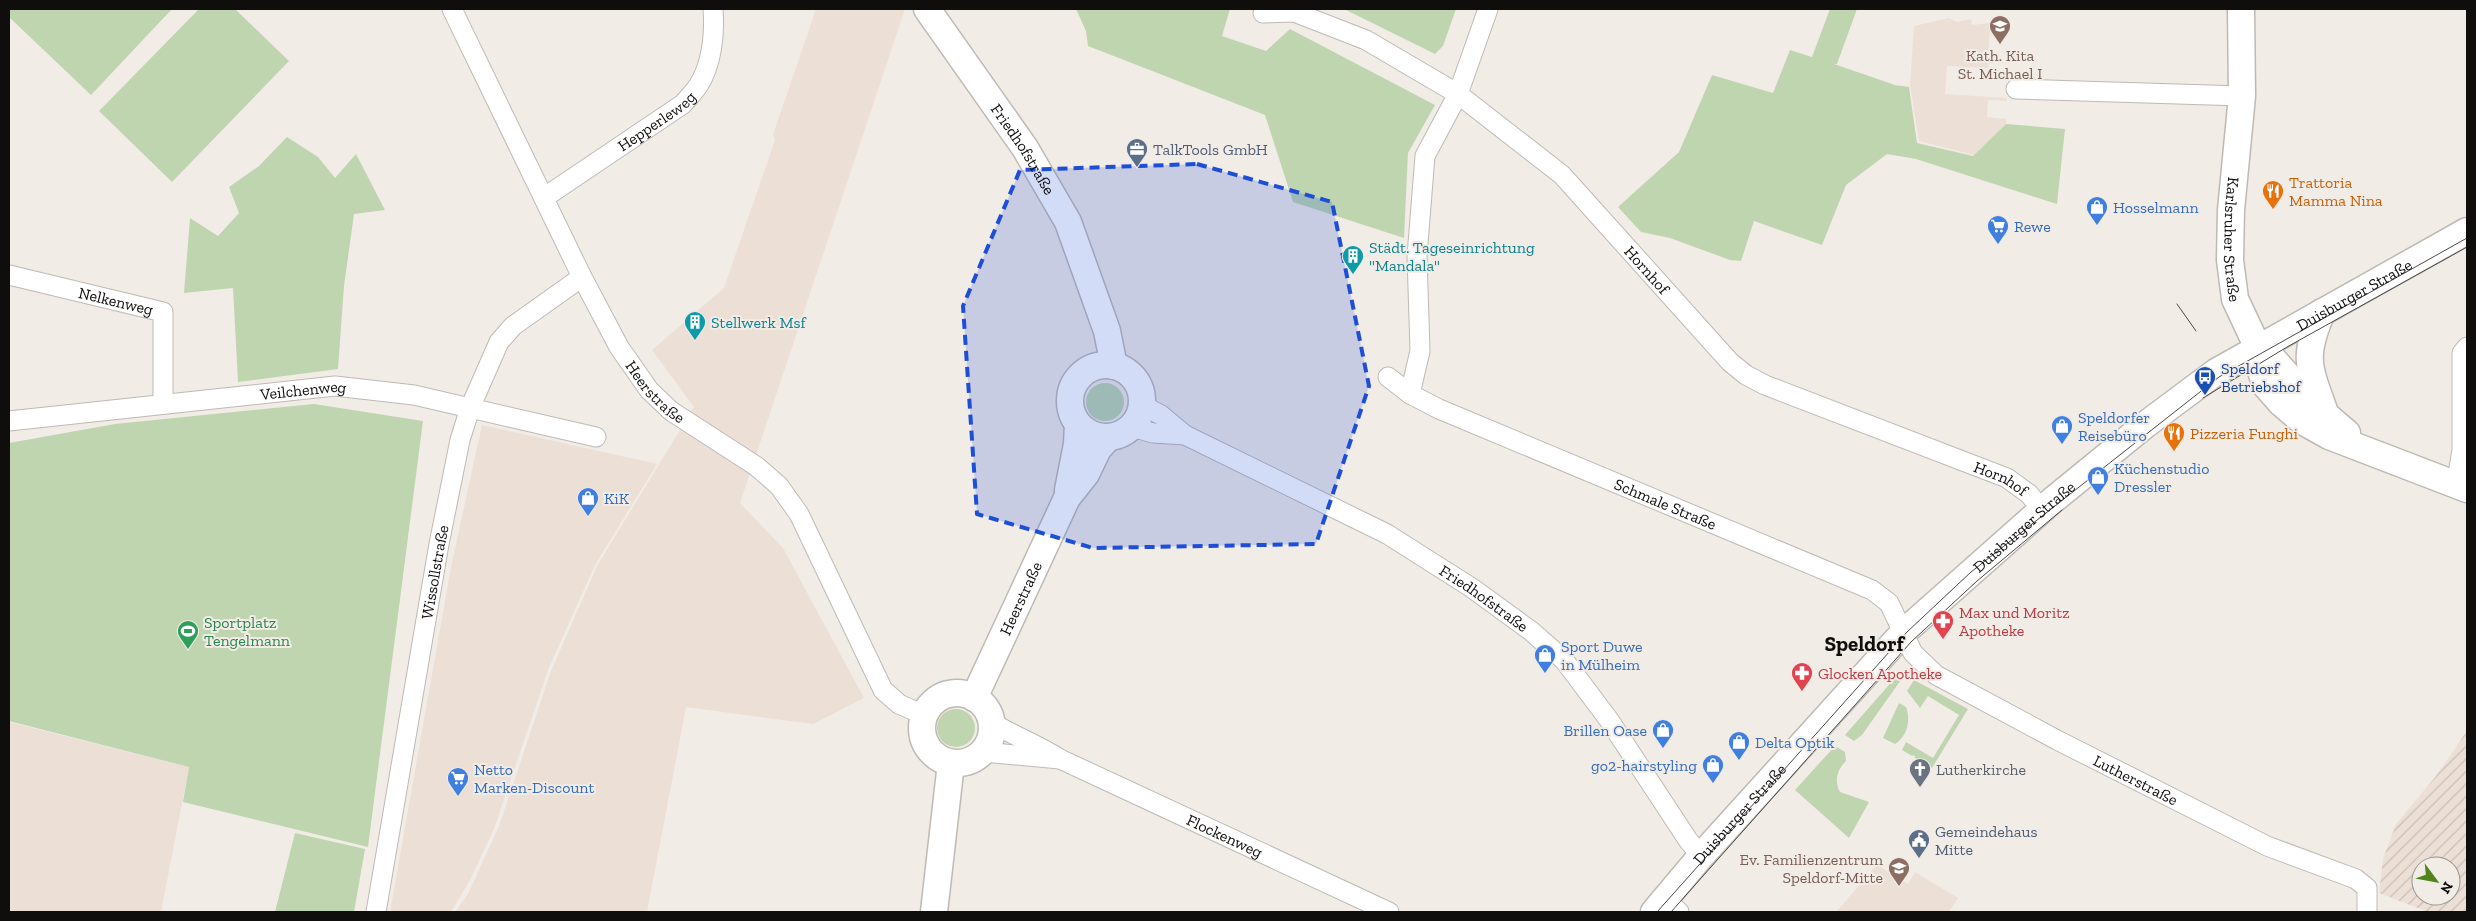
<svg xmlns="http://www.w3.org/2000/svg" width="2476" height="921" viewBox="0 0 2476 921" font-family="'Zilla Slab',serif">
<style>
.built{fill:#ecdfd6}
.industrial{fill:url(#industrial-furrows);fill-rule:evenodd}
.green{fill:#bfd5b0}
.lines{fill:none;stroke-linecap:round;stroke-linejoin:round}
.street-casing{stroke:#bfb9b4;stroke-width:21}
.secondary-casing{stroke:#bfb9b4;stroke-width:29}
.street{stroke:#fff;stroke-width:19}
.secondary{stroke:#fff;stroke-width:26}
.tram{stroke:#4c4947;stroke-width:1}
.marked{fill:#1d4ed8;fill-opacity:0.2;stroke:#1d4ed8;stroke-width:4;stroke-dasharray:10 6;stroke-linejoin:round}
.labels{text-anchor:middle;stroke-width:4;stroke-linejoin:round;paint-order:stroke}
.education-label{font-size:16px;fill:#785e54;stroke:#f2ece7}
.street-label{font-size:16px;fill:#100e0d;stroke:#f2ece7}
.service-label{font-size:16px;fill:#4e5e75;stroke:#f2ece7;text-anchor:start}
.food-label{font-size:16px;fill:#c56008;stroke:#f2ece7;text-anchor:start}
.shop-label{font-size:16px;fill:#366cbe;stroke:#f2ece7;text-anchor:start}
.culture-label{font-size:16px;fill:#0d838f;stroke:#f2ece7;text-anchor:start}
.transit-label{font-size:16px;fill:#164399;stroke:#f2ece7;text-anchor:start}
.health-label{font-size:16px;fill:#be3a42;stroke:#f2ece7;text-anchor:start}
.leisure-label{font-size:16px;fill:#27864d;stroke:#f2ece7;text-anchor:start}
.worship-label{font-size:16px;fill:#5b616d;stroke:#f2ece7;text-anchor:start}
.district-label{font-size:21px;font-weight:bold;fill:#100e0d;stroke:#f2ece7}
</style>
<defs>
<pattern id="industrial-furrows" width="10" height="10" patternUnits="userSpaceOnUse" patternTransform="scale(1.25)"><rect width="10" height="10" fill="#ecdfd6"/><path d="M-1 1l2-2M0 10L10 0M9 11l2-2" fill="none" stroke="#c9beb6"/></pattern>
</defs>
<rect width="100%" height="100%" fill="#f2ece7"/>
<g class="built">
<path d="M816 9H905L740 503 783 548 864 698 813 724 686 707 647 912H455L468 894 499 826 551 671 597 566 694 407 652 350 724 288 775 140 773 135Z"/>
<path d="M1949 18 1957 22 1971 19 1972 25 1990 23 1988 68 1947 66 1945 94 2007 98V101L1988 100 1987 117 2006 119V124L1974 155 1919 141 1910 85 1914 26Z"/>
<path d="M482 425 657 464 595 565 548 670 494 829 470 880 451 912H390L451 567Z"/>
<path d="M9 722 189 767 161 912H9Z"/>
<path d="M1877 865 1908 884 1915 872 1958 898 1949 912H1836Z"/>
</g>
<path class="industrial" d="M2467 731V912H2428L2379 893 2383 859 2396 824 2436 776ZM2421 866H2451V896H2421Z"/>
<g class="green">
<path d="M9 9H172L91 95 9 17Z"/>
<path d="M199 9H235L289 61 172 182 99 111Z"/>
<path d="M1076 9H1230L1222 36 1266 51 1290 29 1435 105 1408 153 1404 238 1293 202 1265 115 1088 46 1086 31Z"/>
<path d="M1344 9H1456L1443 46 1435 54Z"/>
<path d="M1830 9H1857L1837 64H1834L1895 85 1909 87 1917 143 1973 156 2006 124 2065 129 2057 204 1916 159 1887 154 1846 185 1822 245 1754 221 1741 261 1730 260 1670 238 1641 232 1618 207 1679 152 1712 75 1773 93 1790 50 1812 57Z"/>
<path d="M287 137 318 157 335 178 356 154 385 210 354 214 344 286 338 369 238 382 233 288 184 293 190 218 218 236 239 213 229 187 259 166Z"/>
<circle cx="1105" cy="402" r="19"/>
<path d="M314 404 423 421 368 847 183 802 189 767 9 721V443L115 424Z"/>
<path d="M1903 677 1862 735 1854 741 1845 735 1895 678Z"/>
<path d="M1914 680 1968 709 1932 768 1926 762 1924 763 1915 758 1914 755 1912 756 1902 750 1906 742 1933 758 1959 715 1928 696 1920 708 1907 691Z"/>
<path d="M1899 703 1906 707C1911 721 1907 736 1895 744L1883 738Z"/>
<circle cx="956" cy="728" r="19"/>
<path d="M1835 746 1845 752 1846 761C1837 770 1834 781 1840 792L1869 802 1849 838 1795 790Z"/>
<path d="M295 833 365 849 354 912H275Z"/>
</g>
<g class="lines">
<g class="street-casing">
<g id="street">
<path id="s1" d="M452 9 582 277 619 347 649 390 671 411 756 466 779 486 799 514 883 690 899 704 924 715"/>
<path id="s2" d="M1263 13 1294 12 1366 40 1458 94 1562 175 1730 362 1746 375 1765 385 2007 478 2029 494 2042 510"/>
<path d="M2016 89 2242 96"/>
<path id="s3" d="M545 197 683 104C688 98 694 92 698 86 712 65 715 33 713 9"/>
<path id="s4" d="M9 275 163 312V404"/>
<path id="s5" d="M1388 377 1410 394 1439 409 1872 590 1889 603 1913 653 1936 675 2057 740 2267 846 2356 879 2367 888V912"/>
<path d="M1410 394 1420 351 1417 256 1425 156 1458 94 1488 9"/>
<path id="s6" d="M1142 405 1161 415 1185 435 1387 534 1472 588 1531 631 1564 660 1609 720 1688 840 1701 856"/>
<path id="s7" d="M9 421 335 386 414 395 596 437"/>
<path d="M1132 427 1153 433 1185 435"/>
<path d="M2456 486 2462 450V353L2467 347"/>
<path id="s8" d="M991 722C1014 736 1038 745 1060 759L1389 912"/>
<path d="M983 752 1060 759"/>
<path d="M1665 899 1679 912"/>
<path id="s9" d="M376 912 439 544 460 440 470 408 499 342 513 326 582 277"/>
</g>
</g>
<g class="secondary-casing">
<g id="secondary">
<path id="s10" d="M927 9 1025 148 1068 222 1107 331 1114 366"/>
<path id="s11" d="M2241 9 2242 96 2231 210 2230 260 2235 299 2258 348 2260 368 2266 386 2281 403 2302 421 2329 436 2467 489"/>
<path d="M2322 312C2303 356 2308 366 2324 410"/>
<path d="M2258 348 2274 360 2312 403 2347 433"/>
<circle cx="1106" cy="401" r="36"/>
<path d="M1068 490 1077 444 1078 425"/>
<circle cx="957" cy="728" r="35"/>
<path id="s12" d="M974 698 1067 498 1086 474 1098 449 1108 438"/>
<path d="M934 912 951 763"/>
<path id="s13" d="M1654 912 1701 856 1904 632 2053 500 2145 425 2216 372 2467 231"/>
</g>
</g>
<use href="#street" class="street"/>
<use href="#secondary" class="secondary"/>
<g class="tram">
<path d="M2177 304 2196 331"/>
<path d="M2203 398 2287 347 2467 247"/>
<path d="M1657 912 1907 632 1971 572 2219 377 2467 238"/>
<path d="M1671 912 1911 642 1977 581 2062 510"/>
</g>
</g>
<path class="marked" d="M1197 164 1332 202 1369 386 1316 544 1093 548 977 514 963 306 1020 170Z"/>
<defs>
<g id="school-pin" transform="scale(1.125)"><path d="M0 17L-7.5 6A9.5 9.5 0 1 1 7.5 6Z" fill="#8d6e63" stroke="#f2ece7"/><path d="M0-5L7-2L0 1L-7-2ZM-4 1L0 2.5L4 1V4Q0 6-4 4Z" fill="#fff"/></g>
<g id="office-pin" transform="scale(1.125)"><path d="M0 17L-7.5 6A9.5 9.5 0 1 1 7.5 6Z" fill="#5c6f8a" stroke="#f2ece7"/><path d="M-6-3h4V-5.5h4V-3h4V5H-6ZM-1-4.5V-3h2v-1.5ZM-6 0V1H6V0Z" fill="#fff"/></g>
<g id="restaurant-pin" transform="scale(1.125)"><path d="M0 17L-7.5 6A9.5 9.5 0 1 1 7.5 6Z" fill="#e8710a" stroke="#f2ece7"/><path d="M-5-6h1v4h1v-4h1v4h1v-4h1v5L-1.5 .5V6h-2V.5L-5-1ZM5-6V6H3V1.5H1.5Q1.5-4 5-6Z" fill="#fff"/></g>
<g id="shop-pin" transform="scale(1.125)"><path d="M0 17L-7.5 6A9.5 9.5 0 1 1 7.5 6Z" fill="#3f7fe0" stroke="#f2ece7"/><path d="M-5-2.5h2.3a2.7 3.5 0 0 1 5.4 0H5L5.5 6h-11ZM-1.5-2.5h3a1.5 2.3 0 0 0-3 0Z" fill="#fff"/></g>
<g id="supermarket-pin" transform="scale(1.125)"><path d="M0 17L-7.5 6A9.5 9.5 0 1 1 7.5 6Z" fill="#3f7fe0" stroke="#f2ece7"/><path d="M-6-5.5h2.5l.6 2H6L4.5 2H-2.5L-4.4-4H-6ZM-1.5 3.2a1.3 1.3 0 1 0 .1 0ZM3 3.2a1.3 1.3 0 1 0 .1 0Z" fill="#fff"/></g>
<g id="building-pin" transform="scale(1.125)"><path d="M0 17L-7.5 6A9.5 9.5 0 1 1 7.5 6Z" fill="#0f9aa8" stroke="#f2ece7"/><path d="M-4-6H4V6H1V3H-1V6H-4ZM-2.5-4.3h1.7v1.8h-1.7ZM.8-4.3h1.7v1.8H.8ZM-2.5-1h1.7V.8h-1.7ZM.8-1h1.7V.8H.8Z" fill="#fff"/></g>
<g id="bus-pin" transform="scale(1.125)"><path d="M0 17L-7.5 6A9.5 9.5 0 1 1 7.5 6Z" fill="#1a4fb4" stroke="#f2ece7"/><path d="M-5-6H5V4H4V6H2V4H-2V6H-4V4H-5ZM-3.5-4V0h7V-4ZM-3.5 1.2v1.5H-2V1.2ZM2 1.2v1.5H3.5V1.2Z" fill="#fff"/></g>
<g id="pharmacy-pin" transform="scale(1.125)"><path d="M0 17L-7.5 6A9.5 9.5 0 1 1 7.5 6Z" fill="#e0444e" stroke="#f2ece7"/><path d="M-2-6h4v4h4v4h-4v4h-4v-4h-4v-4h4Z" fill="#fff"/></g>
<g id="stadium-pin" transform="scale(1.125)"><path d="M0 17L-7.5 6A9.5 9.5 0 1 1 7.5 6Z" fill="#2e9e5b" stroke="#f2ece7"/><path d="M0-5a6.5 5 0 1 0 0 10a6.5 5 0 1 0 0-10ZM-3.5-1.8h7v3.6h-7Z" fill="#fff"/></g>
<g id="church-pin" transform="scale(1.125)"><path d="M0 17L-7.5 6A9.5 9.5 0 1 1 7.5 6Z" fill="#6b7280" stroke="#f2ece7"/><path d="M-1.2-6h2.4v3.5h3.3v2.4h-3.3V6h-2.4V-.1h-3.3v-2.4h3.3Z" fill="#fff"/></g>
<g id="civic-pin" transform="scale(1.125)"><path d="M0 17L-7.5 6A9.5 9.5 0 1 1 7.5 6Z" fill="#5c6f8a" stroke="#f2ece7"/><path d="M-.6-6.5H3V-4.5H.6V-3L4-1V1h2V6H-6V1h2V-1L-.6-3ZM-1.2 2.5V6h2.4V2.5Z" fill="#fff"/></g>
</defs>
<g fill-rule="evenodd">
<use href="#school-pin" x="2000" y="26"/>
<use href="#office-pin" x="1137" y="149"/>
<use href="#restaurant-pin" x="2273" y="191"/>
<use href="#shop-pin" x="2097" y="207"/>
<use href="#supermarket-pin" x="1998" y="226"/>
<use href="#building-pin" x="1353" y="256"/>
<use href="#building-pin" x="695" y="322"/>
<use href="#bus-pin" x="2205" y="377"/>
<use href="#shop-pin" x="2062" y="426"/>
<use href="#restaurant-pin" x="2174" y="433"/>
<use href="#shop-pin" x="2098" y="477"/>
<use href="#shop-pin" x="588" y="498"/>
<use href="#pharmacy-pin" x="1943" y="621"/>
<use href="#stadium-pin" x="188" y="631"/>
<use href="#shop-pin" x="1545" y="655"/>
<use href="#pharmacy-pin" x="1802" y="673"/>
<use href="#shop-pin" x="1663" y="730"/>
<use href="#shop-pin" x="1739" y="742"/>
<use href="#shop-pin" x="1713" y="765"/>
<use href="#church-pin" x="1920" y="769"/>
<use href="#supermarket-pin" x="458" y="778"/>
<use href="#civic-pin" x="1919" y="840"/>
<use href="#school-pin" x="1899" y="868"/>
</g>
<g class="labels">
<g class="education-label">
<text x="2000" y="61">Kath. Kita<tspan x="2000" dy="18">St. Michael I</tspan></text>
<text x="1883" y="865" text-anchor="end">Ev. Familienzentrum<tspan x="1883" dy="18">Speldorf-Mitte</tspan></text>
</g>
<g class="street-label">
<text dy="6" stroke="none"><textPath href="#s3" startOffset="135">Hepperleweg</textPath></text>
<text dy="6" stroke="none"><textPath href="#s10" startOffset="170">Friedhofstraße</textPath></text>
<text dy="6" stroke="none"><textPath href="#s11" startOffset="231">Karlsruher Straße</textPath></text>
<text dy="6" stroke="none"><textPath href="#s2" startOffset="474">Hornhof</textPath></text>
<text dy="6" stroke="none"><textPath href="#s13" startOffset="940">Duisburger Straße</textPath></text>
<text dy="6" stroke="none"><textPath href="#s4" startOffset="110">Nelkenweg</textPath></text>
<text dy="6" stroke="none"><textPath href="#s1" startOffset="435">Heerstraße</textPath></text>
<text dy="6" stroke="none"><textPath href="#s7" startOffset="296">Veilchenweg</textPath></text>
<text dy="6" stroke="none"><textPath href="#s2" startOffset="894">Hornhof</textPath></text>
<text dy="6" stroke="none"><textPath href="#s5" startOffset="306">Schmale Straße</textPath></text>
<text dy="6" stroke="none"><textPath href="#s13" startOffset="535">Duisburger Straße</textPath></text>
<text dy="6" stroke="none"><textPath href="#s9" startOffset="345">Wissollstraße</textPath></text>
<text dy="6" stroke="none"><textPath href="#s12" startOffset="110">Heerstraße</textPath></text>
<text dy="6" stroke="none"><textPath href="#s6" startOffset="394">Friedhofstraße</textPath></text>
<text dy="6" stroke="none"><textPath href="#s5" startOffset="864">Lutherstraße</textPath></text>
<text dy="6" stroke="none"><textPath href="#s13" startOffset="130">Duisburger Straße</textPath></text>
<text dy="6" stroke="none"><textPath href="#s8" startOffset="260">Flockenweg</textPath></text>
</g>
<g class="service-label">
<text x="1153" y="155">TalkTools GmbH</text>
<text x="1935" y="837">Gemeindehaus<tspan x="1935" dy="18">Mitte</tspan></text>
</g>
<g class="food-label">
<text x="2289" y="188">Trattoria<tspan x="2289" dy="18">Mamma Nina</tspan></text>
<text x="2190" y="439">Pizzeria Funghi</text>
</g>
<g class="shop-label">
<text x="2113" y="213">Hosselmann</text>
<text x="2014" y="232">Rewe</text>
<text x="2078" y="423">Speldorfer<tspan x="2078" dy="18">Reisebüro</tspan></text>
<text x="2114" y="474">Küchenstudio<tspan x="2114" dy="18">Dressler</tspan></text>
<text x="604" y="504">KiK</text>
<text x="1561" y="652">Sport Duwe<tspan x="1561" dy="18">in Mülheim</tspan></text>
<text x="1647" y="736" text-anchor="end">Brillen Oase</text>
<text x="1755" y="748">Delta Optik</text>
<text x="1697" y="771" text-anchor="end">go2-hairstyling</text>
<text x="474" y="775">Netto<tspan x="474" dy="18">Marken-Discount</tspan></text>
</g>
<g class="culture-label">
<text x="1369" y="253">Städt. Tageseinrichtung<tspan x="1369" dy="18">"Mandala"</tspan></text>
<text x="711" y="328">Stellwerk Msf</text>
</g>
<g class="transit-label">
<text x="2221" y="374">Speldorf<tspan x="2221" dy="18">Betriebshof</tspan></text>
</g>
<g class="health-label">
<text x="1959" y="618">Max und Moritz<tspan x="1959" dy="18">Apotheke</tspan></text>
<text x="1818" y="679">Glocken Apotheke</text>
</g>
<g class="leisure-label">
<text x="204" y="628">Sportplatz<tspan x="204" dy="18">Tengelmann</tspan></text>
</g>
<g class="worship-label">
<text x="1936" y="775">Lutherkirche</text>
</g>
<g class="district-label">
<text x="1864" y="651">Speldorf</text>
</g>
</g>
<rect width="2476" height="921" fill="none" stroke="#100e0d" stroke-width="20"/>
<g transform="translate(2436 881) rotate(122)"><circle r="24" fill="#f2ece7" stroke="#989390"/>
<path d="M0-4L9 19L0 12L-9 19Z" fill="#4f851c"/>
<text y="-8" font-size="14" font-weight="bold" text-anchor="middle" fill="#100e0d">N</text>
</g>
</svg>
